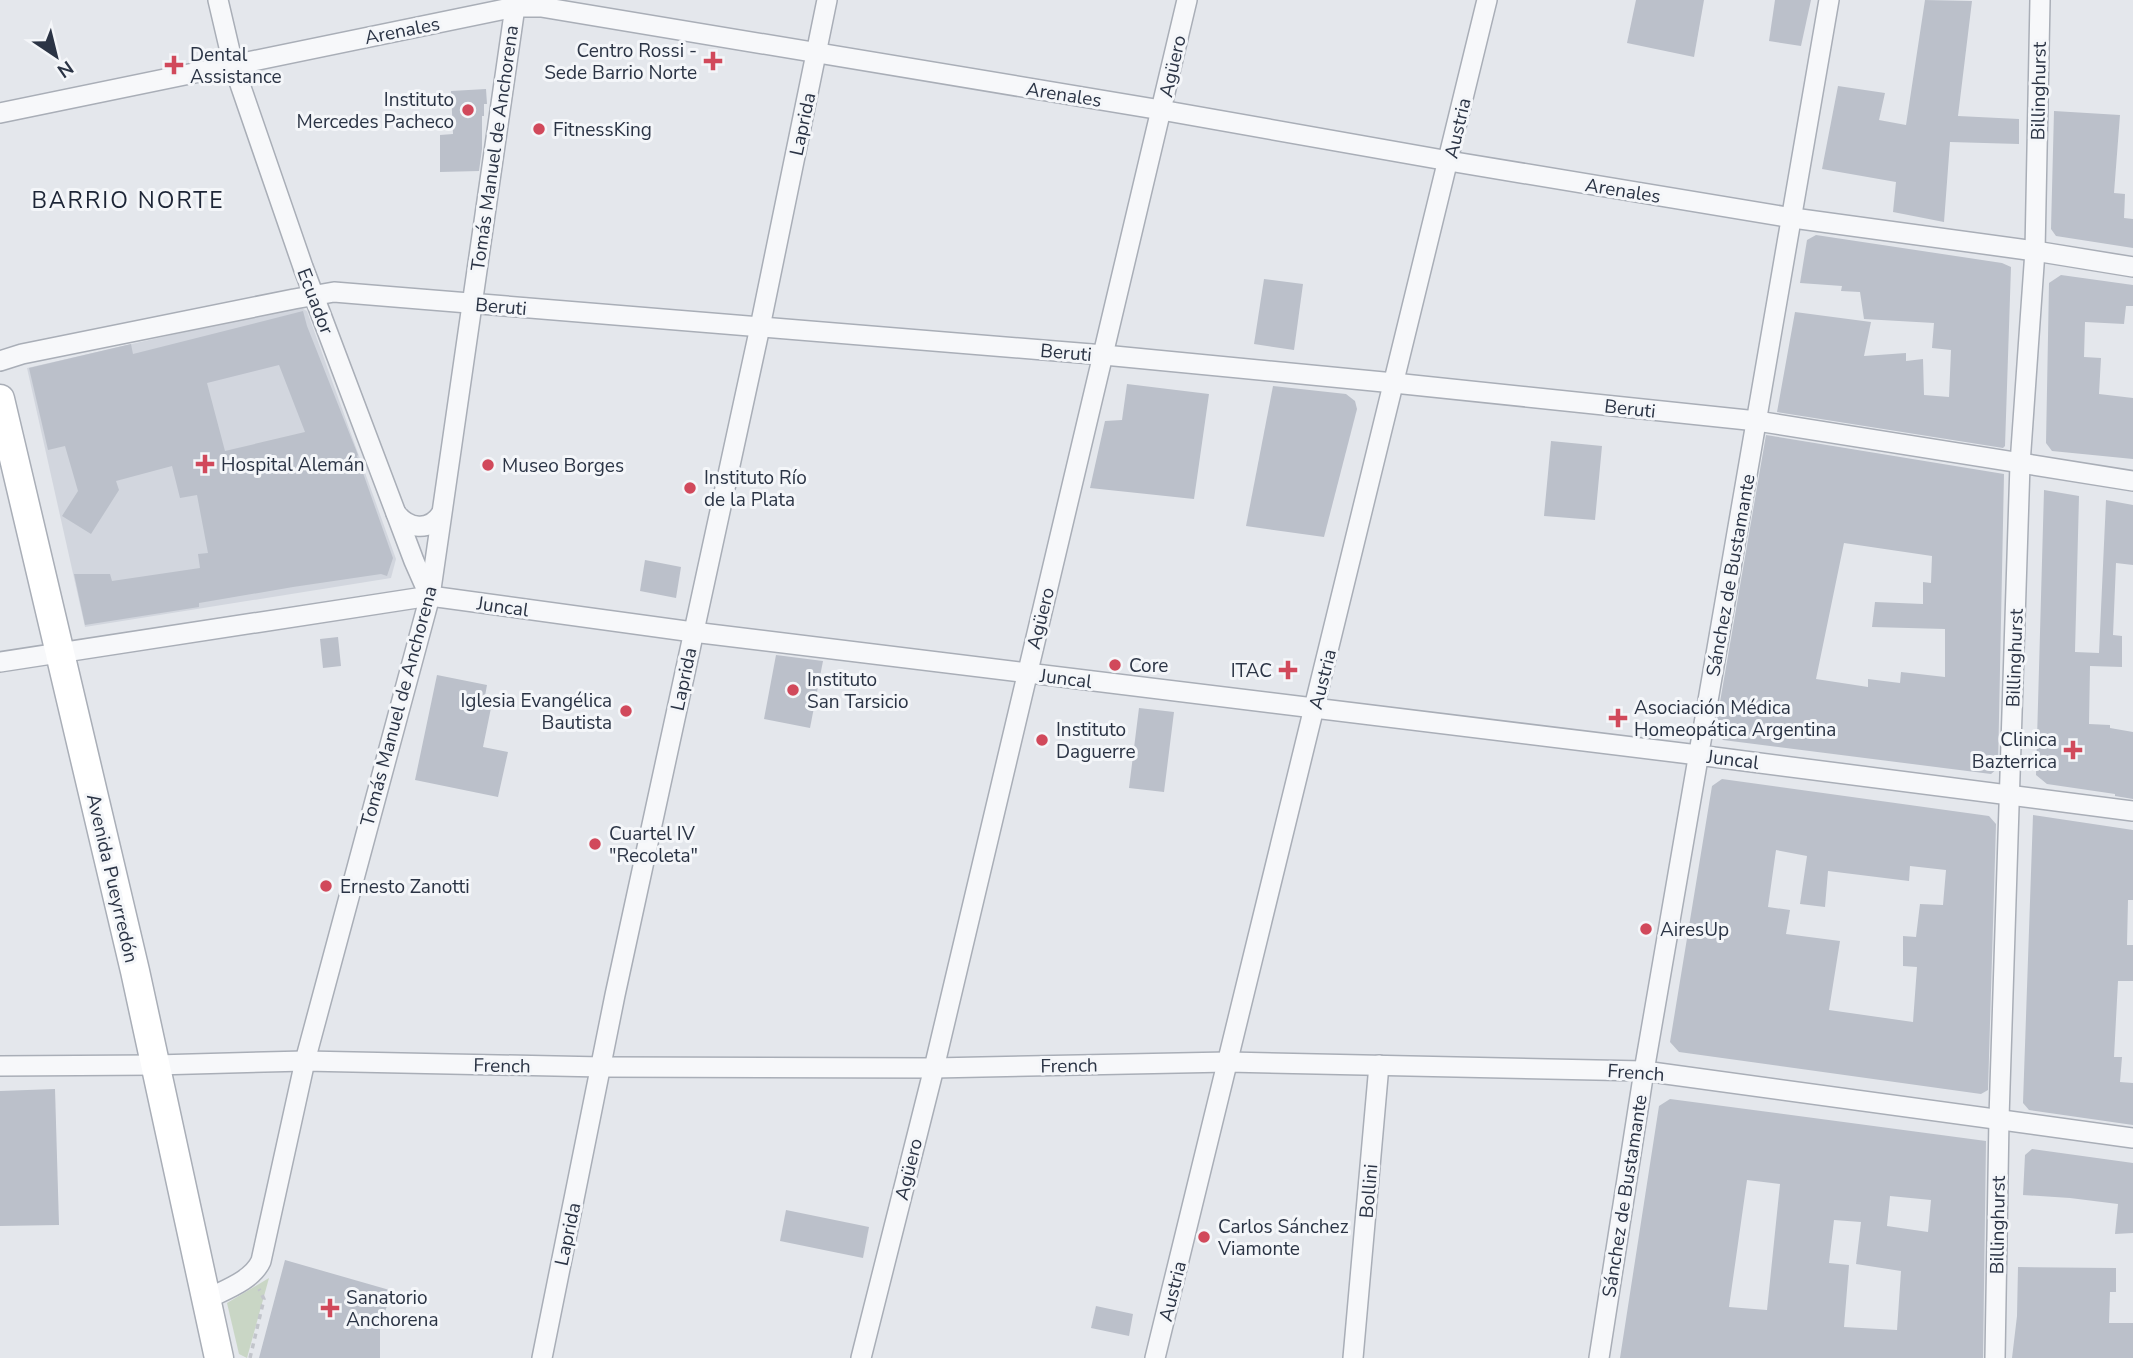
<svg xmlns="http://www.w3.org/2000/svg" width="2133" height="1358" viewBox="0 0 2133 1358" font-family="'Nunito Sans',sans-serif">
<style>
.built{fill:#d2d6de}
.green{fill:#c9d6c5}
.building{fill:#bbc0ca;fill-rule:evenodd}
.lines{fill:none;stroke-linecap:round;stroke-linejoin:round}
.street-casing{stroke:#a9aeb7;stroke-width:22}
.secondary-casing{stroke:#a9aeb7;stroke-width:31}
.path{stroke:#c2c5cb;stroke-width:3.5;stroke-dasharray:5 5;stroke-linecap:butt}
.street{stroke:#f7f8fa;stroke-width:19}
.secondary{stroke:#fff;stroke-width:28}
.poi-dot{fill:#d1495b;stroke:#f4f6f9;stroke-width:2.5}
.labels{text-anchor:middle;stroke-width:6;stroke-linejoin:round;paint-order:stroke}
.street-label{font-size:19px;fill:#2b3445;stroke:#f4f6f9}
.poi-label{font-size:19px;fill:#2b3445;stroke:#f4f6f9;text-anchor:start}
.quarter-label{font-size:23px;letter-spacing:2px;fill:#1d2536;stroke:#f4f6f9}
</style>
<rect width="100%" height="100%" fill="#e4e7ec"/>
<path class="built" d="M297 306 307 311 396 559 391 578 85 627 27 368Z"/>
<path class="green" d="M269 1278 247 1358 239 1354 227 1303Z"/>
<g class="building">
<path d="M1636 0H1704L1694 57 1627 43Z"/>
<path d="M1775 0H1811L1801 46 1769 41Z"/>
<path d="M1925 0 1972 1 1958 116 2019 119V144L1950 142 1944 222 1893 212 1896 182 1822 169 1838 86 1885 93 1879 120 1906 125Z"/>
<path d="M486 89 487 104H484V116H482V149L479 171 440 172V135L453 134 451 91Z"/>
<path d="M2054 111 2120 115 2114 193 2125 194 2124 218 2133 219V248L2056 236 2051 229Z"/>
<path d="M1816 235 2002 263 2011 267 2005 446 2003 448 1777 412 1795 312 1871 322 1864 356 1906 353V361L1923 359 1924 395 1949 397 1951 350 1932 348 1934 323 1864 319 1860 292 1841 291 1842 286 1800 283 1807 240Z"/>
<path d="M2061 275 2133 285V306H2126L2124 324 2085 322 2084 357 2101 358 2099 394 2133 398V459L2052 451 2046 443 2049 283Z"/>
<path d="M1264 279 1303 284 1294 350 1254 344Z"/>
<path d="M303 311 307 326 358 455 357 456 393 558 387 576 381 574 293 587 199 603V607L85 625 74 574H110L112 581 200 568 198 554 208 553 197 495 180 498 172 466 116 481 119 490 91 534 62 516 78 491 65 446 48 450 29 368 131 344 133 354ZM279 365 305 432 225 451 207 383Z"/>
<path d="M1127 384 1209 394 1194 499 1090 488 1105 421 1122 420Z"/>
<path d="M1273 386 1346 394 1355 401 1357 409 1324 537 1246 526Z"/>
<path d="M1766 435 2004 474 1998 768 1991 774 1723 740 1715 731ZM1844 543 1932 556 1931 583 1923 582V604L1875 602 1872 627 1945 629V677L1901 672 1900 683 1868 679V687L1816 679Z"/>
<path d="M1551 441 1602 446 1595 520 1544 516Z"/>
<path d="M2044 490 2079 496 2075 652 2099 653 2106 500 2133 505V565L2116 563 2113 635 2122 636V667L2090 666 2089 724 2110 725V728L2133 732V799L2115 796V794L2047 784 2036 775Z"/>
<path d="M645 560 681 567 676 598 640 591Z"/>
<path d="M338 637 341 666 323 668 320 639Z"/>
<path d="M776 655 823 661 810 728 764 719Z"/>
<path d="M437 675 487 685 483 707 491 708 483 747 508 752 498 797 415 780Z"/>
<path d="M1139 708 1174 712 1164 792 1129 788Z"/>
<path d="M1722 779 1989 816 1996 824 1988 1090 1981 1094 1679 1052 1670 1042 1712 786ZM1776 850 1807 856 1800 904 1825 907 1828 871 1909 881 1910 866 1946 870 1943 905 1920 904 1916 937 1903 936V966L1917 967 1913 1022 1829 1010 1840 941 1786 934 1790 910 1768 907Z"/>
<path d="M2033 815 2133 830V900H2128L2127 945H2133V981H2118L2114 1057H2122L2120 1082 2133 1083V1125L2029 1110 2023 1103Z"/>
<path d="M55 1089 59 1225 0 1226V1091Z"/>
<path d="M1670 1099 1986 1141 1983 1358H1620L1659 1106ZM1747 1180 1780 1184 1767 1310 1729 1307ZM1890 1196 1931 1200 1928 1232 1887 1226ZM1834 1220 1861 1222 1856 1264 1901 1271 1897 1330 1844 1327 1849 1265 1829 1263Z"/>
<path d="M2032 1149 2133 1163V1233L2115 1234 2118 1204 2070 1198 2023 1195 2025 1155Z"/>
<path d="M786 1210 869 1227 863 1258 780 1241Z"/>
<path d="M285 1260 393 1291 380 1324V1358H259Z"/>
<path d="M2018 1267 2116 1268V1292H2110L2109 1323H2133V1358H2012L2017 1316Z"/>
<path d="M1096 1306 1133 1314 1129 1336 1091 1328Z"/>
</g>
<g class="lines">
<g class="street-casing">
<g id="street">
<path d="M218 0 233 64 303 267 414 561 429 595"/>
<path d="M0 113 515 7H541L1161 110 1449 161 1793 218 2035 251 2133 267"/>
<path d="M0 361 22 354 294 299 334 292 1104 355 1394 383 1757 421 2133 481"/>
<path d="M396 513C408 529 429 532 441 514"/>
<path d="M0 662 430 596 693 632 1698 755 2133 811"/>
<path d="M0 1066 156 1065 305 1061 602 1067 934 1068 1228 1062 1644 1071 2133 1138"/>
<path d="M205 1300C224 1290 252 1281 261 1261L305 1061 430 596 516 0"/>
<path d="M542 1358 615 995 760 327 827 0"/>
<path d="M861 1358 934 1068 1187 0"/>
<path d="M1155 1358 1487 0"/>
<path d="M1353 1358 1379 1065"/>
<path d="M1599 1358 1644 1071 1829 0"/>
<path d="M1995 1358 1999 1118 2020 464 2035 251 2040 0"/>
</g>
</g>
<g class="secondary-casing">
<path id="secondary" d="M0 399 135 971 219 1358"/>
</g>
<path class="path" d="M250 1358 264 1299 259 1289"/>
<use href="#street" class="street"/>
<use href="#secondary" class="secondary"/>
</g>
<g class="poi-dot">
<path d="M709.5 50.5h7v7h7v7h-7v7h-7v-7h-7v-7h7z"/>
<path d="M170.5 54.5h7v7h7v7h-7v7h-7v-7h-7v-7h7z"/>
<circle cx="468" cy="110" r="7"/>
<circle cx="539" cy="129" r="7"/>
<path d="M201.5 453.5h7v7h7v7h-7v7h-7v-7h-7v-7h7z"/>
<circle cx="488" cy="465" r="7"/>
<circle cx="690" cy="488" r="7"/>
<circle cx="1115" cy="665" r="7"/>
<path d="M1284.5 659.5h7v7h7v7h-7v7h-7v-7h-7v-7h7z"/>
<circle cx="793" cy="690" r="7"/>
<circle cx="626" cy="711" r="7"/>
<path d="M1614.5 707.5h7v7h7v7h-7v7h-7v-7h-7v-7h7z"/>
<circle cx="1042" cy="740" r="7"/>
<path d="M2069.5 739.5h7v7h7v7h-7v7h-7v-7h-7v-7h7z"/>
<circle cx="595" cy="844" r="7"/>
<circle cx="326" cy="886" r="7"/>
<circle cx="1646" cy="929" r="7"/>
<circle cx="1204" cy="1237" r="7"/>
<path d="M326.5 1297.5h7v7h7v7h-7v7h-7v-7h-7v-7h7z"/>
</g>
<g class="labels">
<g class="street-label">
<text transform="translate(402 30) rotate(-11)" y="7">Arenales</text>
<text transform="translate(1172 66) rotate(-77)" y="7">Agüero</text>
<text transform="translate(2038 91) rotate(-89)" y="7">Billinghurst</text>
<text transform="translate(1064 94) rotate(9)" y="7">Arenales</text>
<text transform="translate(802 124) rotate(-78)" y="7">Laprida</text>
<text transform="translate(1457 128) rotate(-77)" y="7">Austria</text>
<text transform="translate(494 148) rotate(-82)" y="7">Tomás Manuel de Anchorena</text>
<text transform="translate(1623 190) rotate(9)" y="7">Arenales</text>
<text transform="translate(316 301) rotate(69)" y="7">Ecuador</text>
<text transform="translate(501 306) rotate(5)" y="7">Beruti</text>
<text transform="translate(1066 352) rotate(5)" y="7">Beruti</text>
<text transform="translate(1630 408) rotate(6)" y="7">Beruti</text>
<text transform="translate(1730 575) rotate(-80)" y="7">Sánchez de Bustamante</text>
<text transform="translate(503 606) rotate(8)" y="7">Juncal</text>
<text transform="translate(1040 618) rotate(-76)" y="7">Agüero</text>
<text transform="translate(2014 658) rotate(-88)" y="7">Billinghurst</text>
<text transform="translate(1066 678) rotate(7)" y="7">Juncal</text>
<text transform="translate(683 679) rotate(-78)" y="7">Laprida</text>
<text transform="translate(1322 679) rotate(-76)" y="7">Austria</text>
<text transform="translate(398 706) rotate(-75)" y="7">Tomás Manuel de Anchorena</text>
<text transform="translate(1733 759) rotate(7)" y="7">Juncal</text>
<text transform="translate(113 878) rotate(77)" y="7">Avenida Pueyrredón</text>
<text transform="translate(502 1065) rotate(1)" y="7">French</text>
<text transform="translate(1069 1065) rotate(-1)" y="7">French</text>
<text transform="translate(1636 1072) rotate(4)" y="7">French</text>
<text transform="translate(908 1169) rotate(-76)" y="7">Agüero</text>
<text transform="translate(1368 1191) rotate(-85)" y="7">Bollini</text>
<text transform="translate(1624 1196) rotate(-81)" y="7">Sánchez de Bustamante</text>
<text transform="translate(1997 1225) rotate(-89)" y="7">Billinghurst</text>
<text transform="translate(567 1234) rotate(-78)" y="7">Laprida</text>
<text transform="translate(1172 1291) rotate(-76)" y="7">Austria</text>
</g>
<g class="poi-label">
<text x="697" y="57" text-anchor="end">Centro Rossi -<tspan x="697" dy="22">Sede Barrio Norte</tspan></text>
<text x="190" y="61">Dental<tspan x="190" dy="22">Assistance</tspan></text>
<text x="454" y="106" text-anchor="end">Instituto<tspan x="454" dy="22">Mercedes Pacheco</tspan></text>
<text x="553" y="136">FitnessKing</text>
<text x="221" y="471">Hospital Alemán</text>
<text x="502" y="472">Museo Borges</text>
<text x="704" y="484">Instituto Río<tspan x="704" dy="22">de la Plata</tspan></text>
<text x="1129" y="672">Core</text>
<text x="1272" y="677" text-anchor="end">ITAC</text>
<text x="807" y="686">Instituto<tspan x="807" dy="22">San Tarsicio</tspan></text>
<text x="612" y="707" text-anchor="end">Iglesia Evangélica<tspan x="612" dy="22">Bautista</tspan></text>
<text x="1634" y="714">Asociación Médica<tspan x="1634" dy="22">Homeopática Argentina</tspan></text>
<text x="1056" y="736">Instituto<tspan x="1056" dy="22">Daguerre</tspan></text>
<text x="2057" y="746" text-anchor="end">Clinica<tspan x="2057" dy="22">Bazterrica</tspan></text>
<text x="609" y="840">Cuartel IV<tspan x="609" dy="22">"Recoleta"</tspan></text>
<text x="340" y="893">Ernesto Zanotti</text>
<text x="1660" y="936">AiresUp</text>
<text x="1218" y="1233">Carlos Sánchez<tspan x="1218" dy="22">Viamonte</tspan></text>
<text x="346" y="1304">Sanatorio<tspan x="346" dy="22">Anchorena</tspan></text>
</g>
<g class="quarter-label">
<text x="128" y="208">BARRIO NORTE</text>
</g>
</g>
<g transform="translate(56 56) rotate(145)" stroke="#f4f6f9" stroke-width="5" paint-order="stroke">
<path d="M0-5L12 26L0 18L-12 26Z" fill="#2b3445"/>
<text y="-10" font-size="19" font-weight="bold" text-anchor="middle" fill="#2b3445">N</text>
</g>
</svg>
